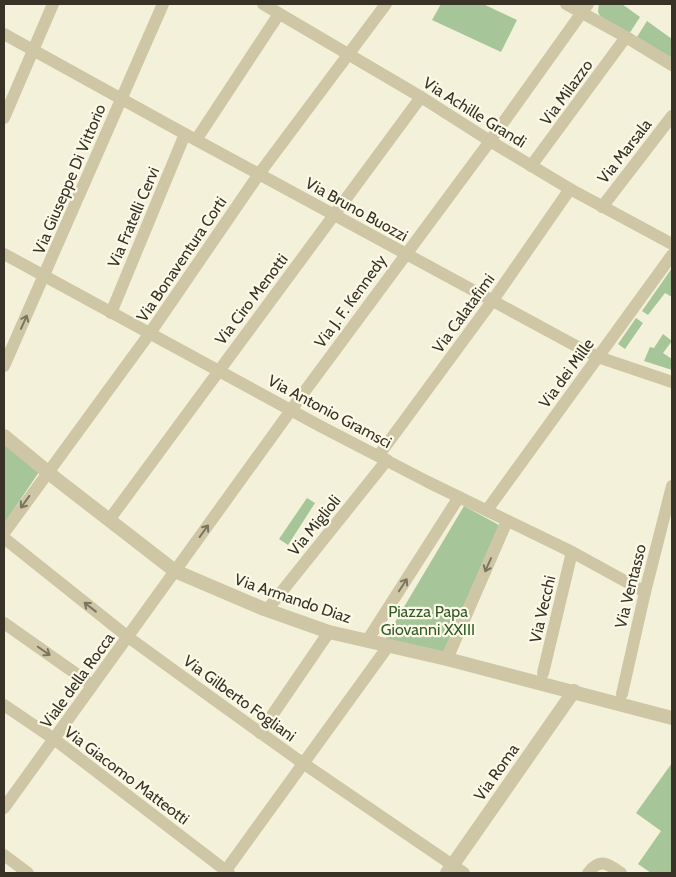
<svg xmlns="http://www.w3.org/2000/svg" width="676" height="877" viewBox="0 0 676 877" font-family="Cabin,sans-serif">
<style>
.green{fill:#a6c598}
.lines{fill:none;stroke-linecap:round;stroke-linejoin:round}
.minor{stroke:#cec6a5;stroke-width:12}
.tertiary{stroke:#cec6a5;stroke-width:14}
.oneway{stroke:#7c7560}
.labels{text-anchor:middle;stroke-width:4.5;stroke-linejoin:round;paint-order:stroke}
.street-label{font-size:16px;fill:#393327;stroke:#fbf9e7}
.park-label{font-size:16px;fill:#365a28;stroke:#fbf9e7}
</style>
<rect width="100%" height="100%" fill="#f4f1da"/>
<g class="green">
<path d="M441 4H483L517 20 501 52 432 20Z"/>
<path d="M599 4H622L640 17 629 34 600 16 598 12Z"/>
<path d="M647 21 672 39V58L637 37Z"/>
<path d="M672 268V297L665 293 648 315 642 311Z"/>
<path d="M636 318 643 323 625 349 618 344Z"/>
<path d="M663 334 672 341 663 353 672 359V370L644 361 650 347 654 348Z"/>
<path d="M4 444 39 472 4 524Z"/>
<path d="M307 498 315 503 288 545 279 539Z"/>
<path d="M464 506 499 525 443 653 385 639Z"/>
<path d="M672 763V873H651L638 864 661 831 636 813Z"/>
</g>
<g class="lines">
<g class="minor">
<path d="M263 4 421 97 490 141 570 189 672 244"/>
<path d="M566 4 626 37 672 65"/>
<path d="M4 34 185 134 576 346 598 357 672 382"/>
<path d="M4 118 53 4"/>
<path d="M196 140 279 14"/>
<path d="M531 166 626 37"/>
<path d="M602 207 672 116"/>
<path d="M4 254 320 426 428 482 572 552 645 592"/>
<path d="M111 313 185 134"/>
<path d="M4 366 163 4"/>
<path d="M379 455 493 300 570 189"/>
<path d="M487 510 672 255"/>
<path d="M109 520 421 97"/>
<path d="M4 533 150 333 259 174 386 4"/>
<path d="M4 538 128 637 212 698 297 759 464 873"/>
<path d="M267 610 387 460"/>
<path d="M4 623 92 685"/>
<path d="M367 641 459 497"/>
<path d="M447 659 507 521"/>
<path d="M543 673 572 552"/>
<path d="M622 694 645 592 672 486"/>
<path d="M4 705 54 739 229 873"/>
<path d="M260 733 329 632"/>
<path d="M4 808 299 399 490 141 588 4"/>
<path d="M4 855 28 873"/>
<path d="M224 873 389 645"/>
<path d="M588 873C600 857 608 864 621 873"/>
</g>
<g class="tertiary">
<path d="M4 436 55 478 175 571 264 609 329 632 447 659 672 718"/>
<path d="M447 873 574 691"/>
</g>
</g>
<defs><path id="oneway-shaft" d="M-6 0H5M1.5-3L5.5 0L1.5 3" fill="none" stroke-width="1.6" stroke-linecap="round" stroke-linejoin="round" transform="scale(1.25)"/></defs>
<g class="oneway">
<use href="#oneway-shaft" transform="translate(24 322) rotate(-66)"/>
<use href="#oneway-shaft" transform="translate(25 502) rotate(126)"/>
<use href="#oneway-shaft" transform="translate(204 531) rotate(-54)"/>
<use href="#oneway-shaft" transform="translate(488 565) rotate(114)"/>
<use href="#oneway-shaft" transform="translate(403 585) rotate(-57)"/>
<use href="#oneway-shaft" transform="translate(90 607) rotate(-142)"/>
<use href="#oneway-shaft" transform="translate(44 651) rotate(35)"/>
</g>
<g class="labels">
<g class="street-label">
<text transform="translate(566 92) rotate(-54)" y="6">Via Milazzo</text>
<text transform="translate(475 112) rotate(32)" y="6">Via Achille Grandi</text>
<text transform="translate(624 151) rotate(-52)" y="6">Via Marsala</text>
<text transform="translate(69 179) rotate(-67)" y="6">Via Giuseppe Di Vittorio</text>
<text transform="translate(357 209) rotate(29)" y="6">Via Bruno Buozzi</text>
<text transform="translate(133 217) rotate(-67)" y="6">Via Fratelli Cervi</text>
<text transform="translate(181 259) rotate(-56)" y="6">Via Bonaventura Corti</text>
<text transform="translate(251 299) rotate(-53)" y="6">Via Ciro Menotti</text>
<text transform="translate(350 301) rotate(-54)" y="6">Via J. F. Kennedy</text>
<text transform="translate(463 313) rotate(-54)" y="6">Via Calatafimi</text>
<text transform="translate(566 373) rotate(-54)" y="6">Via dei Mille</text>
<text transform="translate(330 411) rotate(28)" y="6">Via Antonio Gramsci</text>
<text transform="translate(314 525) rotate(-51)" y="6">Via Miglioli</text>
<text transform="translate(630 586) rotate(-76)" y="6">Via Ventasso</text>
<text transform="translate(293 598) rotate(19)" y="6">Via Armando Diaz</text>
<text transform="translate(542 609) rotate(-77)" y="6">Via Vecchi</text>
<text transform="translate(77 680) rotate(-54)" y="6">Viale della Rocca</text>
<text transform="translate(240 698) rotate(36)" y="6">Via Gilberto Fogliani</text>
<text transform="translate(496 772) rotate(-55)" y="6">Via Roma</text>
<text transform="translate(127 775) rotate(37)" y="6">Via Giacomo Matteotti</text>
</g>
<g class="park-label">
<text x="428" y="617">Piazza Papa<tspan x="428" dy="18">Giovanni XXIII</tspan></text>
</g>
</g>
<rect width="676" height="877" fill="none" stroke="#393327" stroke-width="10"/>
</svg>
